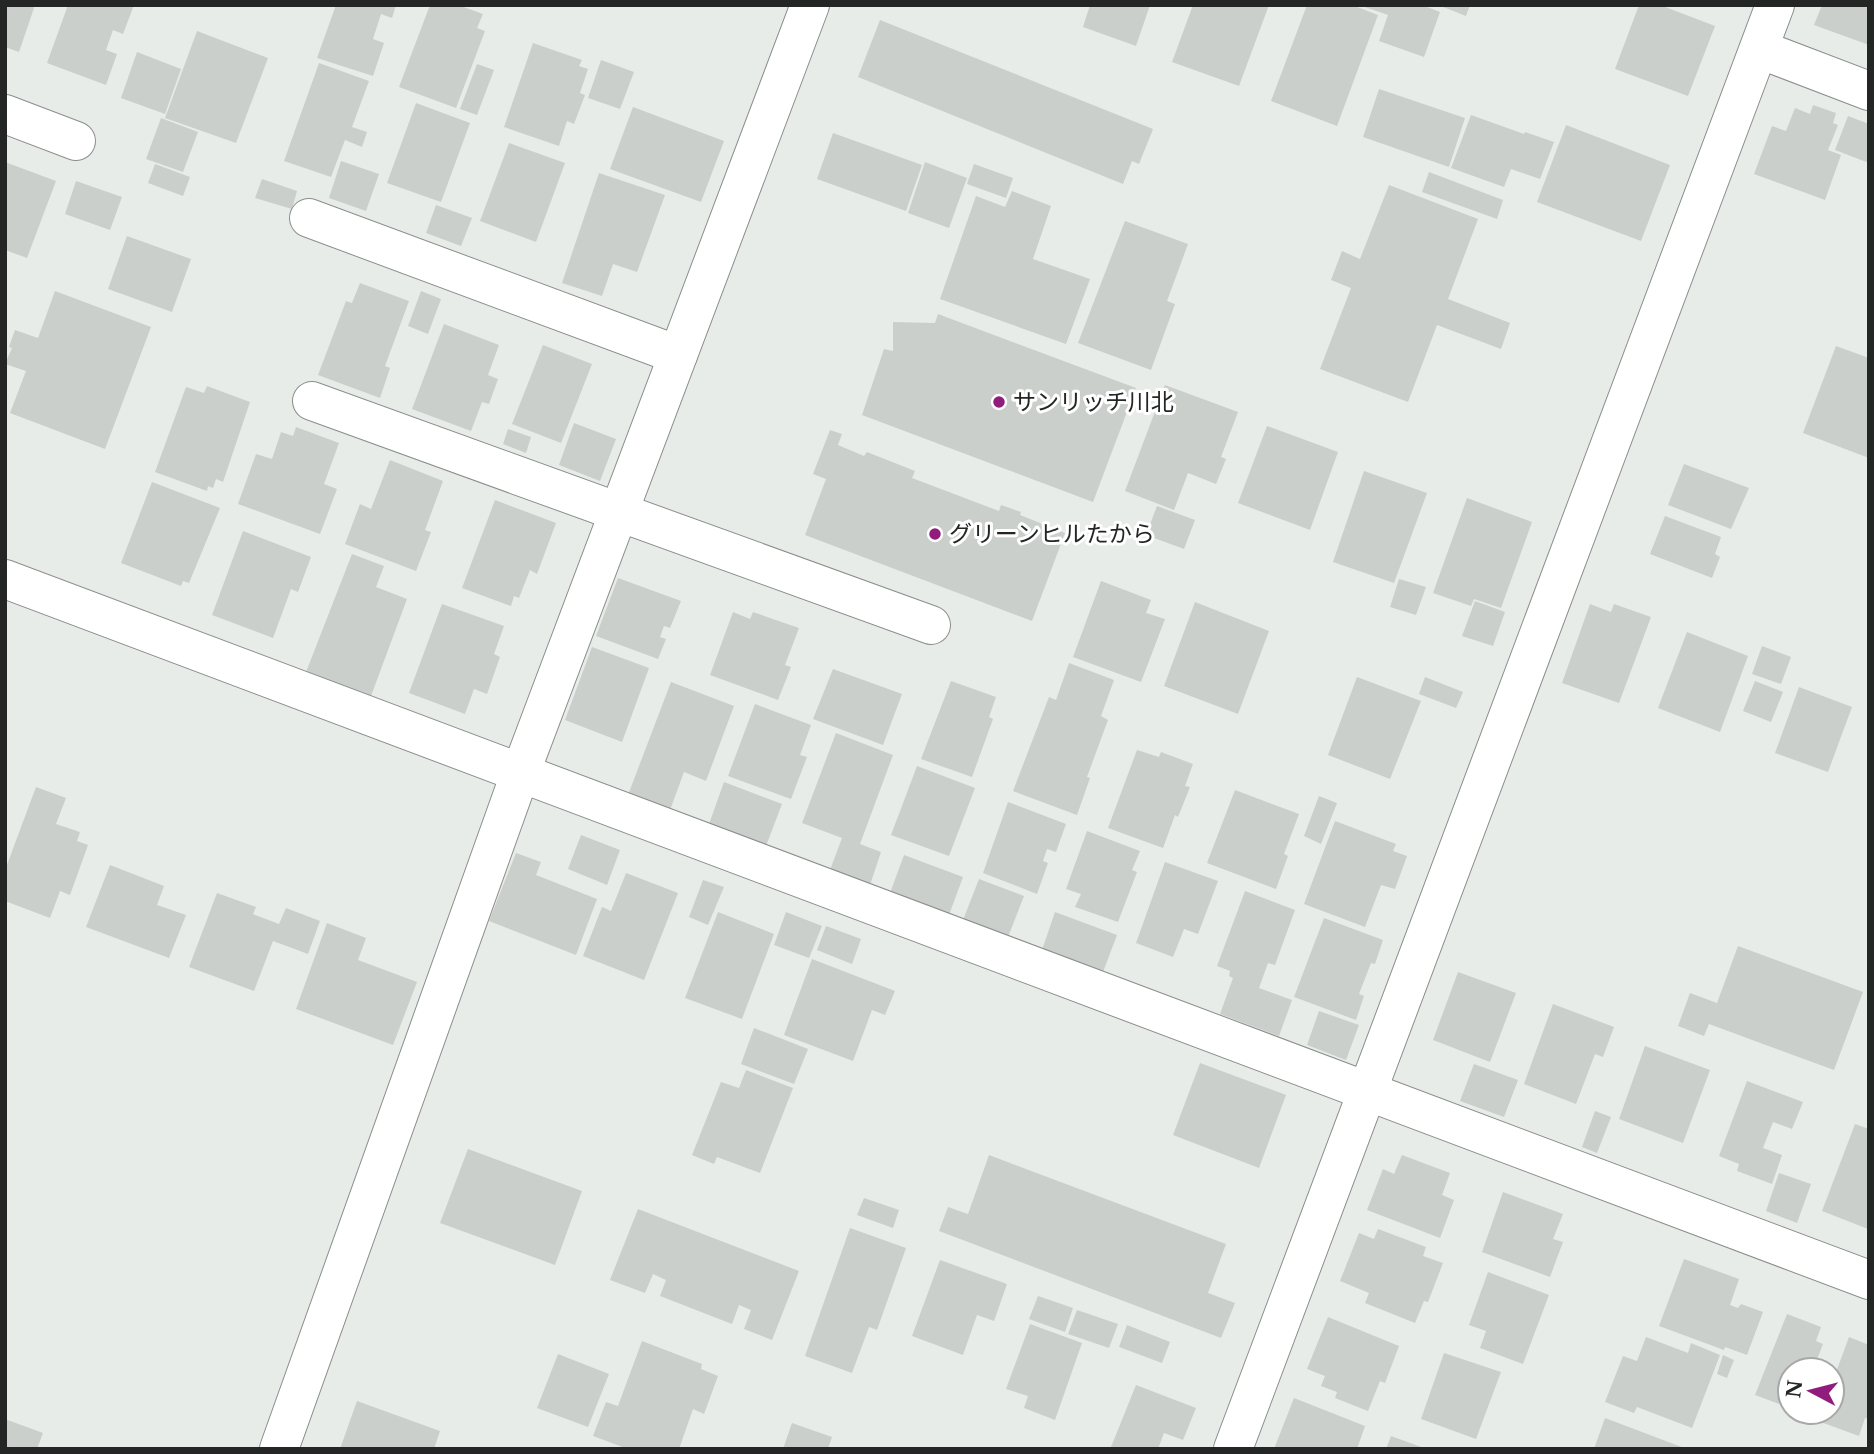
<svg xmlns="http://www.w3.org/2000/svg" width="1874" height="1454" viewBox="0 0 1874 1454" font-family="'Libre Baskerville','Noto Sans JP',serif">
<style>
.building{fill:#cacfcc}
.lines{fill:none;stroke-linecap:round;stroke-linejoin:round}
.minor-casing{stroke:#8a8f8c;stroke-width:40}
.minor{stroke:#fff;stroke-width:38}
.poi-dot{fill:#901d7c;stroke:#fff;stroke-width:2.5}
.labels{text-anchor:middle;stroke-width:6;stroke-linejoin:round;paint-order:stroke}
.poi-label{font-size:23px;fill:#242625;stroke:#fff;text-anchor:start}
</style>
<rect width="100%" height="100%" fill="#e7ece9"/>
<g class="building">
<path d="M5 5H35L19 52 5 47Z"/>
<path d="M68 5H134L123 34 113 30 106 50 117 54 106 85 47 63Z"/>
<path d="M336 5H396L392 18 381 14 373 39 384 43 373 76 317 58Z"/>
<path d="M430 5H458L483 14 477 28 485 31 456 108 399 87Z"/>
<path d="M1090 5H1150L1136 46 1083 27Z"/>
<path d="M1193 5H1269L1239 86 1172 62Z"/>
<path d="M1307 5H1352L1378 15 1337 126 1271 101Z"/>
<path d="M1422 5 1440 12 1424 57 1379 41 1388 15 1362 6Z"/>
<path d="M1438 5H1470L1466 16Z"/>
<path d="M1639 5H1660L1715 26 1688 96 1615 69Z"/>
<path d="M1822 5H1869V45L1814 25Z"/>
<path d="M880 20 1153 129 1139 164 1132 161 1123 184 858 77Z"/>
<path d="M197 31 268 58 236 143 165 118Z"/>
<path d="M533 43 582 60 579 66 588 69 580 93 585 95 574 124 567 121 559 146 504 127Z"/>
<path d="M137 52 181 69 165 114 121 98Z"/>
<path d="M601 60 634 72 620 109 588 98Z"/>
<path d="M319 63 369 81 352 127 367 132 362 147 345 140 331 177 284 161Z"/>
<path d="M477 64 494 70 477 115 460 109Z"/>
<path d="M1379 89 1465 118 1449 167 1363 137Z"/>
<path d="M416 103 470 123 441 202 387 183Z"/>
<path d="M1813 105 1836 113 1833 123 1838 125 1828 150 1841 155 1825 200 1754 174 1772 126 1786 131 1795 108 1810 114Z"/>
<path d="M633 107 724 141 701 202 610 169Z"/>
<path d="M1471 115 1524 134 1525 132 1554 142 1540 179 1511 169 1504 187 1451 168Z"/>
<path d="M1848 116 1869 124V163L1835 150Z"/>
<path d="M161 118 198 132 183 172 146 159Z"/>
<path d="M1566 125 1670 165 1641 241 1537 202Z"/>
<path d="M833 133 922 165 906 211 817 179Z"/>
<path d="M509 143 565 163 536 242 480 221Z"/>
<path d="M341 161 379 174 366 211 329 198Z"/>
<path d="M5 162 56 181 27 258 5 250Z"/>
<path d="M925 162 967 178 949 228 908 213Z"/>
<path d="M155 164 190 177 183 196 148 183Z"/>
<path d="M974 164 1013 178 1006 198 967 184Z"/>
<path d="M1429 172 1503 200 1497 219 1422 192Z"/>
<path d="M599 173 665 195 637 272 613 264 602 296 562 283Z"/>
<path d="M262 179 297 191 292 209 255 198Z"/>
<path d="M76 181 122 197 110 230 65 214Z"/>
<path d="M1389 185 1478 219 1448 299 1510 323 1501 349 1437 325 1408 402 1320 369 1351 288 1331 280 1342 251 1360 259Z"/>
<path d="M1012 191 1051 206 1033 259 1090 279 1066 344 940 299 976 196 1005 207Z"/>
<path d="M436 205 472 218 461 246 426 233Z"/>
<path d="M1125 221 1188 244 1167 301 1175 304 1151 370 1078 343Z"/>
<path d="M127 236 191 259 172 312 108 289Z"/>
<path d="M360 283 409 301 385 366 390 368 380 398 318 375 346 301 352 303Z"/>
<path d="M55 291 151 327 105 449 10 413 26 371 5 364 12 348 9 347 15 330 38 338Z"/>
<path d="M421 291 441 299 428 334 408 326Z"/>
<path d="M938 314 1136 388 1093 502 862 415 884 349 893 351V322L935 323Z"/>
<path d="M444 324 499 345 488 375 498 379 489 404 482 402 471 431 412 409Z"/>
<path d="M543 345 592 364 561 443 512 424Z"/>
<path d="M1836 346 1869 358V458L1803 433Z"/>
<path d="M1165 385 1238 412 1221 457 1226 459 1216 484 1188 473 1174 510 1125 491Z"/>
<path d="M207 386 250 402 223 482 216 479 213 488 208 486 207 491 155 472 186 387 204 393Z"/>
<path d="M574 423 616 439 600 481 559 465Z"/>
<path d="M1267 426 1338 452 1310 530 1238 503Z"/>
<path d="M296 427 339 443 324 484 337 489 320 534 238 504 256 454 272 459 281 432 293 436Z"/>
<path d="M508 429 531 437 526 453 503 444Z"/>
<path d="M830 430 842 434 838 445 864 456 867 452 915 471 912 478 999 511 1001 505 1021 512 1020 515 1065 533 1032 621 805 535 826 479 813 474Z"/>
<path d="M390 460 443 481 425 530 431 532 416 571 345 544 360 504 371 509Z"/>
<path d="M1684 464 1749 488 1731 529 1668 505Z"/>
<path d="M1364 471 1427 493 1394 583 1333 562Z"/>
<path d="M152 482 220 508 189 583 183 581 181 586 121 563Z"/>
<path d="M1467 498 1532 522 1501 608 1474 599 1471 606 1433 593Z"/>
<path d="M495 500 556 523 537 574 530 570 519 598 514 596 511 606 462 588Z"/>
<path d="M1157 506 1195 520 1184 549 1146 535Z"/>
<path d="M1665 516 1721 537 1715 554 1720 557 1712 578 1650 554Z"/>
<path d="M243 531 311 557 298 592 291 589 273 638 212 615Z"/>
<path d="M352 554 384 566 376 587 407 599 371 696 306 672Z"/>
<path d="M618 578 681 601 670 628 664 626 660 637 666 639 658 659 596 636Z"/>
<path d="M1399 579 1426 587 1416 615 1390 607Z"/>
<path d="M1101 581 1151 600 1146 613 1165 619 1141 682 1073 657Z"/>
<path d="M1475 601 1505 612 1493 646 1462 636Z"/>
<path d="M1195 602 1269 631 1238 714 1164 686Z"/>
<path d="M442 604 504 626 494 654 500 657 487 694 474 689 465 714 409 693Z"/>
<path d="M1590 604 1611 612 1614 604 1651 617 1619 703 1562 683Z"/>
<path d="M733 612 750 619 753 612 799 628 785 665 791 667 778 700 710 675Z"/>
<path d="M1687 632 1748 656 1720 732 1658 708Z"/>
<path d="M1762 646 1791 657 1781 684 1752 674Z"/>
<path d="M592 647 649 668 622 742 565 720Z"/>
<path d="M1069 663 1114 680 1101 716 1108 720 1087 777 1090 778 1077 815 1013 791 1049 697 1056 700Z"/>
<path d="M833 669 902 694 883 745 813 719Z"/>
<path d="M1357 677 1421 701 1390 779 1328 755Z"/>
<path d="M1425 677 1463 692 1456 708 1419 694Z"/>
<path d="M951 681 996 697 989 717 993 719 972 777 921 759Z"/>
<path d="M1755 681 1783 692 1771 722 1743 711Z"/>
<path d="M671 682 734 706 706 781 684 772 670 810 628 795Z"/>
<path d="M1799 687 1852 707 1828 772 1775 753Z"/>
<path d="M755 704 811 725 800 755 807 757 791 799 728 776Z"/>
<path d="M836 733 893 755 860 844 881 852 870 885 830 870 842 838 802 823Z"/>
<path d="M1137 750 1159 757 1161 752 1193 764 1185 786 1190 787 1178 817 1175 815 1163 848 1108 828Z"/>
<path d="M917 766 975 788 949 856 891 835Z"/>
<path d="M724 782 782 804 766 846 709 824Z"/>
<path d="M36 787 66 798 56 824 80 832 77 841 88 845 70 895 60 891 50 918 5 901V870Z"/>
<path d="M1235 790 1299 814 1284 854 1288 856 1276 889 1207 863Z"/>
<path d="M1319 796 1337 803 1321 844 1304 836Z"/>
<path d="M1008 802 1066 824 1056 852 1047 849 1043 861 1048 863 1037 894 983 873Z"/>
<path d="M1335 821 1396 844 1393 851 1407 856 1395 889 1381 885 1365 927 1304 904Z"/>
<path d="M1087 831 1140 851 1132 870 1137 872 1118 922 1075 907 1081 894 1066 889Z"/>
<path d="M581 835 620 850 607 885 568 869Z"/>
<path d="M516 853 541 862 536 875 597 899 576 955 489 921Z"/>
<path d="M904 855 963 877 949 915 890 893Z"/>
<path d="M1165 862 1218 881 1198 934 1184 929 1173 957 1136 943Z"/>
<path d="M110 865 164 886 157 905 186 915 169 958 86 927Z"/>
<path d="M626 873 678 893 644 980 583 956 602 907 611 911Z"/>
<path d="M979 879 1024 896 1008 937 963 920Z"/>
<path d="M703 880 724 887 708 925 689 917Z"/>
<path d="M1245 891 1295 910 1275 965 1268 963 1259 988 1292 1000 1279 1036 1220 1014 1233 978 1229 976 1230 971 1217 966Z"/>
<path d="M217 893 256 907 253 914 279 924 286 908 320 921 308 954 273 941 254 991 189 967Z"/>
<path d="M718 912 774 934 742 1019 685 998Z"/>
<path d="M786 912 822 926 809 958 774 945Z"/>
<path d="M1055 912 1117 935 1103 972 1042 950Z"/>
<path d="M1324 918 1383 940 1375 964 1371 963 1359 994 1364 996 1356 1020 1294 997Z"/>
<path d="M327 923 366 938 358 960 417 982 393 1045 296 1009Z"/>
<path d="M826 926 861 939 852 964 817 950Z"/>
<path d="M1738 946 1863 992 1834 1070 1709 1024 1704 1036 1678 1026 1690 993 1717 1003Z"/>
<path d="M812 959 895 991 885 1015 872 1010 853 1061 784 1035Z"/>
<path d="M1458 972 1516 993 1490 1062 1433 1040Z"/>
<path d="M1553 1004 1614 1027 1603 1057 1595 1054 1576 1104 1524 1084Z"/>
<path d="M1319 1011 1359 1025 1346 1060 1307 1045Z"/>
<path d="M754 1028 808 1049 794 1084 741 1064Z"/>
<path d="M1645 1046 1710 1070 1683 1143 1619 1119Z"/>
<path d="M1200 1063 1286 1095 1259 1168 1173 1135Z"/>
<path d="M1474 1064 1518 1080 1504 1117 1460 1101Z"/>
<path d="M746 1070 793 1088 760 1173 717 1157 714 1164 692 1155 721 1082 739 1088Z"/>
<path d="M1747 1081 1803 1102 1792 1129 1773 1122 1763 1148 1782 1155 1772 1184 1737 1171 1739 1164 1719 1156Z"/>
<path d="M1595 1111 1611 1117 1597 1153 1582 1147Z"/>
<path d="M1855 1124 1869 1129 1868 1229 1822 1211Z"/>
<path d="M468 1149 582 1191 555 1265 440 1223Z"/>
<path d="M989 1155 1226 1244 1208 1293 1235 1303 1221 1338 939 1231 948 1207 968 1214Z"/>
<path d="M1402 1155 1450 1173 1442 1195 1454 1200 1440 1238 1367 1210 1383 1169 1394 1174Z"/>
<path d="M1779 1173 1811 1184 1797 1223 1766 1211Z"/>
<path d="M1503 1192 1563 1214 1553 1239 1563 1242 1550 1277 1482 1252Z"/>
<path d="M864 1198 899 1210 893 1228 857 1215Z"/>
<path d="M638 1209 799 1271 772 1340 744 1329 751 1310 739 1305 732 1324 660 1296 666 1280 653 1274 645 1293 610 1280Z"/>
<path d="M850 1228 906 1248 877 1330 869 1327 852 1373 805 1356Z"/>
<path d="M1378 1229 1426 1247 1423 1256 1443 1263 1428 1302 1424 1301 1415 1323 1365 1303 1369 1293 1340 1281 1359 1233 1374 1239Z"/>
<path d="M1684 1259 1739 1279 1730 1305 1738 1308 1741 1304 1763 1312 1747 1355 1725 1347 1724 1350 1659 1326Z"/>
<path d="M940 1260 1007 1284 994 1321 977 1315 963 1355 912 1336Z"/>
<path d="M1488 1272 1549 1295 1523 1364 1480 1348 1486 1331 1469 1325Z"/>
<path d="M1038 1296 1073 1308 1065 1332 1029 1319Z"/>
<path d="M1077 1310 1118 1324 1109 1348 1068 1334Z"/>
<path d="M1787 1314 1821 1327 1816 1341 1823 1344 1813 1370H1790V1408L1755 1395Z"/>
<path d="M1328 1317 1399 1346 1385 1383 1380 1381 1368 1411 1335 1398 1337 1392 1321 1386 1325 1376 1307 1369Z"/>
<path d="M1030 1324 1082 1343 1055 1420 1024 1408 1028 1396 1006 1389Z"/>
<path d="M1127 1325 1170 1342 1162 1363 1119 1347Z"/>
<path d="M1646 1337 1688 1353 1691 1343 1720 1355 1692 1428 1637 1407 1634 1413 1605 1402 1623 1356 1637 1361Z"/>
<path d="M1849 1337 1869 1345V1419L1865 1418 1859 1436 1818 1421 1821 1412H1832V1383Z"/>
<path d="M642 1341 702 1364 701 1369 718 1376 704 1414 693 1409 679 1449H628L593 1436 606 1402 618 1406Z"/>
<path d="M1444 1353 1501 1372 1476 1439 1421 1419Z"/>
<path d="M558 1354 609 1374 588 1427 537 1408Z"/>
<path d="M1723 1355 1734 1360 1727 1378 1717 1374Z"/>
<path d="M1136 1385 1196 1408 1183 1440 1164 1433 1158 1449 1111 1447Z"/>
<path d="M1294 1398 1365 1426 1357 1449H1274Z"/>
<path d="M357 1401 440 1431 434 1449H340Z"/>
<path d="M1605 1418 1687 1449H1594Z"/>
<path d="M5 1419 43 1433 37 1449H5Z"/>
<path d="M792 1423 832 1437 828 1449H783Z"/>
<path d="M1391 1436 1424 1448V1449H1386Z"/>
</g>
<g class="lines">
<g class="minor-casing">
<g id="minor">
<path d="M1759 49 1869 91"/>
<path d="M5 114 76 141"/>
<path d="M309 218 678 355"/>
<path d="M312 401 931 625"/>
<path d="M5 579 1869 1280"/>
<path d="M279 1449 520 774 810 5"/>
<path d="M1233 1449 1775 5"/>
</g>
</g>
<use href="#minor" class="minor"/>
</g>
<g class="poi-dot">
<circle cx="999" cy="402" r="7"/>
<circle cx="935" cy="534" r="7"/>
</g>
<g class="labels">
<g class="poi-label">
<text x="1013" y="410">サンリッチ川北</text>
<text x="949" y="542">グリーンヒルたから</text>
</g>
</g>
<rect width="1874" height="1454" fill="none" stroke="#242625" stroke-width="14"/>
<g transform="translate(1811 1391) rotate(277)"><circle r="33" fill="#ffffff" stroke="#a7a8a8" stroke-width="2"/>
<path d="M0-5L12 26L0 18L-12 26Z" fill="#901d7c"/>
<text y="-10" font-size="19" font-weight="bold" text-anchor="middle" fill="#242625">N</text>
</g>
</svg>
